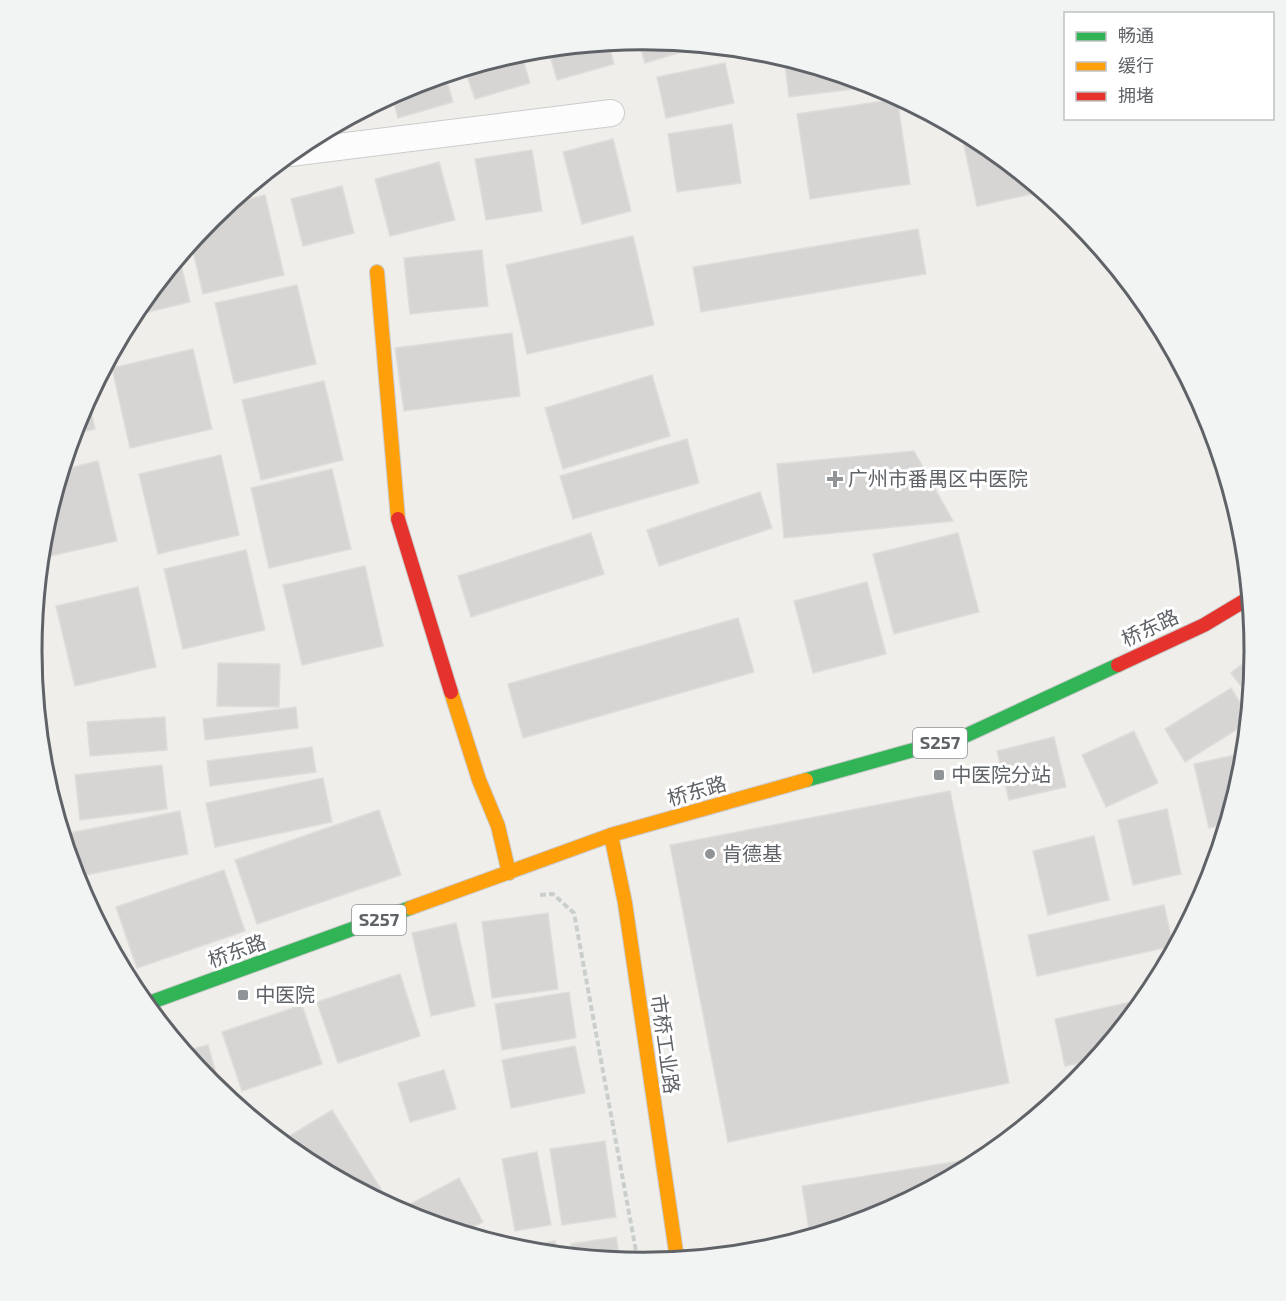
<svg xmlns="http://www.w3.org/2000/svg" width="1286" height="1301" viewBox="0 0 1286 1301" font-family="'Exo 2','Noto Sans SC',sans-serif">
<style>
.building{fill:#d6d5d3;stroke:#deddd9;stroke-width:1.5}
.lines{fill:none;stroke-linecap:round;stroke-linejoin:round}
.street-casing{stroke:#cbcccc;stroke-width:28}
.fast-casing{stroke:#cacacb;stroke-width:16}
.slow-casing{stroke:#cacacb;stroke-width:16}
.jam-casing{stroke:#cacacb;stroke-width:16}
.path{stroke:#cacfcc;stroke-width:4;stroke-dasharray:6 3;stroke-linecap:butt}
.street{stroke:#fdfcfc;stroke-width:26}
.fast{stroke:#30b455;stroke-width:14}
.slow{stroke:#ff9f0a;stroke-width:14}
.jam{stroke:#e5322d;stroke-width:14}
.poi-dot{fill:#919496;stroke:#fff;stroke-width:2}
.labels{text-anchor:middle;stroke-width:6;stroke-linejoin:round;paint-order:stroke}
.shield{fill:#fff;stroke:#8f9295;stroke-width:1.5}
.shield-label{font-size:18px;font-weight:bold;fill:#5f6368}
.poi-label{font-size:20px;fill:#5f6368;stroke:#fff;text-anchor:start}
.street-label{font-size:20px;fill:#5f6368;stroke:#fff}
.rim{fill:none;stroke:#5f6368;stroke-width:3}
</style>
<rect width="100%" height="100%" fill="#efeeea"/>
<g class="building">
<path d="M643 39 694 44 695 48 645 63 638 40Z"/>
<path d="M608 42 614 64 557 80 548 48Z"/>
<path d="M521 53 530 83 475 99 465 70Z"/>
<path d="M784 57 877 86H878L789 97Z"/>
<path d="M725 63 734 103 666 118 657 77Z"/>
<path d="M445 75 453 102 398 118 392 95 409 85Z"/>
<path d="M897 99 910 184 810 199 797 114Z"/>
<path d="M732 124 741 183 677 192 668 134Z"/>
<path d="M961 131 983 142 1030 180 1032 194 977 206Z"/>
<path d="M613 139 631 211 582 224 563 152Z"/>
<path d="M532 150 542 211 486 220 475 159Z"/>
<path d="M439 162 455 220 390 236 375 179Z"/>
<path d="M342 186 354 233 303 246 291 199Z"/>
<path d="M265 195 284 275 203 294 191 242 211 218 228 204Z"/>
<path d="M918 229 926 274 701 312 693 267Z"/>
<path d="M633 236 654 325 527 354 506 265Z"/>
<path d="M482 250 488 306 410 314 404 258Z"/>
<path d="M179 256 190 302 132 316 135 310Z"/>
<path d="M297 285 316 364 234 383 215 303Z"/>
<path d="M512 333 520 396 404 411 395 348Z"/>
<path d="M193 349 212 429 130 448 112 368Z"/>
<path d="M652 375 670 436 563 469 545 408Z"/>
<path d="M324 381 343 460 261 480 242 400Z"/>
<path d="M88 398 95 429 73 434 78 416Z"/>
<path d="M687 439 699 483 573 519 560 476Z"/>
<path d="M914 451 953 521 784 538 777 464Z"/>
<path d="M221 455 239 535 158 554 139 474Z"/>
<path d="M98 461 117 541 41 558 43 531 62 470Z"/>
<path d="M332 469 351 549 269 568 251 488Z"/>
<path d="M760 492 772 528 659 566 647 530Z"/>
<path d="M591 533 604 574 471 617 458 576Z"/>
<path d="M958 533 979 612 894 634 873 554Z"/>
<path d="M246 550 265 630 183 649 164 569Z"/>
<path d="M365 566 383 646 302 665 283 585Z"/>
<path d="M867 582 886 654 813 673 794 601Z"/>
<path d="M138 587 156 667 75 686 56 606Z"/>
<path d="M738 618 754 672 523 738 508 684Z"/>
<path d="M32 643 45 700 37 702 32 650Z"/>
<path d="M1254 655 1250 698 1231 673Z"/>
<path d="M218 663 280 664 279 707 217 706Z"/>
<path d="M1231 688 1248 716 1247 723 1185 762 1165 729Z"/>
<path d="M296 707 298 728 205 740 203 719Z"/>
<path d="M165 717 167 750 90 756 87 722Z"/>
<path d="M1134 731 1158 783 1106 807 1082 755Z"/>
<path d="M1054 737 1066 787 1009 800 997 751Z"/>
<path d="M312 747 316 772 210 786 207 761Z"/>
<path d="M1244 753 1243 770 1226 824 1209 828 1194 764Z"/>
<path d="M162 765 167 809 80 820 75 775Z"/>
<path d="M323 778 332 822 215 847 206 803Z"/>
<path d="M950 791 1009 1083 728 1142 670 845Z"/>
<path d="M1167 809 1181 874 1133 885 1118 820Z"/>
<path d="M379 810 401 875 257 924 235 860Z"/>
<path d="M180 811 188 854 76 877 64 834Z"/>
<path d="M1094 836 1109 900 1048 915 1033 851Z"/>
<path d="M224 870 245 931 137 968 116 907Z"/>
<path d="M1164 905 1173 946 1037 976 1028 935Z"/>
<path d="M548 913 558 989 492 998 482 922Z"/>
<path d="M456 923 475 1006 431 1016 412 933Z"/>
<path d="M400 974 420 1036 338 1063 317 1002Z"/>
<path d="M569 992 576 1038 502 1050 495 1004Z"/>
<path d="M1144 999 1094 1060 1065 1066 1055 1019Z"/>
<path d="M302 1005 322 1064 242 1091 222 1032Z"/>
<path d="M208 1045 221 1091 210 1083 184 1051Z"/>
<path d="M575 1046 585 1093 511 1108 502 1060Z"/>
<path d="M444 1070 456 1109 410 1122 398 1083Z"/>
<path d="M332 1110 382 1191 374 1197 303 1159 281 1141Z"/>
<path d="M605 1141 616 1217 562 1225 550 1149Z"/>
<path d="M537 1152 551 1225 515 1231 502 1159Z"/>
<path d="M985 1157 877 1216 810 1236 802 1186Z"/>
<path d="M459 1178 483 1222 464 1232 409 1215 399 1210Z"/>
<path d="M616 1237 620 1260 572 1255 571 1244Z"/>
<path d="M555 1241 557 1254 515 1248Z"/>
</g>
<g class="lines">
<g class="street-casing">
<path id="street" d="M290 153 611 113"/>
</g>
<g class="fast-casing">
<g id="fast">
<path d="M806 780 967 735 1118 665"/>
<path d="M146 1004 410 908"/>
</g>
</g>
<g class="slow-casing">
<g id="slow">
<path d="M377 272 398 519"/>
<path d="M451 692 479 780 498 826 509 873"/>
<path d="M611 835 625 903 677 1259"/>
<path d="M410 908 611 835 806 780"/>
</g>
</g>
<g class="jam-casing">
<g id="jam">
<path d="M398 519 451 692"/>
<path d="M1118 665 1204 625 1249 598"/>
</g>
</g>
<path class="path" d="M540 895 553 894 574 913 638 1262"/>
<use href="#street" class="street"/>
<use href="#fast" class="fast"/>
<use href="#slow" class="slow"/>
<use href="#jam" class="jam"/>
</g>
<g class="poi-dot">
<path d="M832 470h6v6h6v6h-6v6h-6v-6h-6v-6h6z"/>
<rect x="933" y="769" width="12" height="12" rx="3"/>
<circle cx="710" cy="854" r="6"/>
<rect x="237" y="989" width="12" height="12" rx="3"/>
</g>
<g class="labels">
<g class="shield">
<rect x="913" y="728" width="54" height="30" rx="4.5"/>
<rect x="352" y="905" width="54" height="30" rx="4.5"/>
</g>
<g class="shield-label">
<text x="940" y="749">S257</text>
<text x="379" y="926">S257</text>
</g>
<g class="poi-label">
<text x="848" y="486">广州市番禺区中医院</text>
<text x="951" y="782">中医院分站</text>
<text x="722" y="861">肯德基</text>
<text x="255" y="1002">中医院</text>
</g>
<g class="street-label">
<text transform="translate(1150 628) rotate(-25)" y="7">桥东路</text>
<text transform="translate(697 791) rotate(-16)" y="7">桥东路</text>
<text transform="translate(237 951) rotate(-20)" y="7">桥东路</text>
<text transform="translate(665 1044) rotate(82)" y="7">市桥工业路</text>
</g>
</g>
<path d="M0 0H1286V1301H0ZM42 651a601 601 0 1 1 1202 0a601 601 0 1 1-1202 0Z" fill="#f2f3f3" fill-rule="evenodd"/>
<path class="rim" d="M42 651a601 601 0 1 1 1202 0a601 601 0 1 1-1202 0Z"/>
<rect x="1064" y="12" width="210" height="108" fill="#ffffff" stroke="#bfc1c3" stroke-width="1.5"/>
<rect x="1076" y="32" width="30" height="9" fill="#30b455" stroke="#bfc1c3" stroke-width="1.5"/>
<text x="1118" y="42" font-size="18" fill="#5f6368">畅通</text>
<rect x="1076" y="62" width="30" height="9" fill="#ff9f0a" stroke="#bfc1c3" stroke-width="1.5"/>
<text x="1118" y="72" font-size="18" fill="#5f6368">缓行</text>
<rect x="1076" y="92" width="30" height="9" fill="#e5322d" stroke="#bfc1c3" stroke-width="1.5"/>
<text x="1118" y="102" font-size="18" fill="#5f6368">拥堵</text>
</svg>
